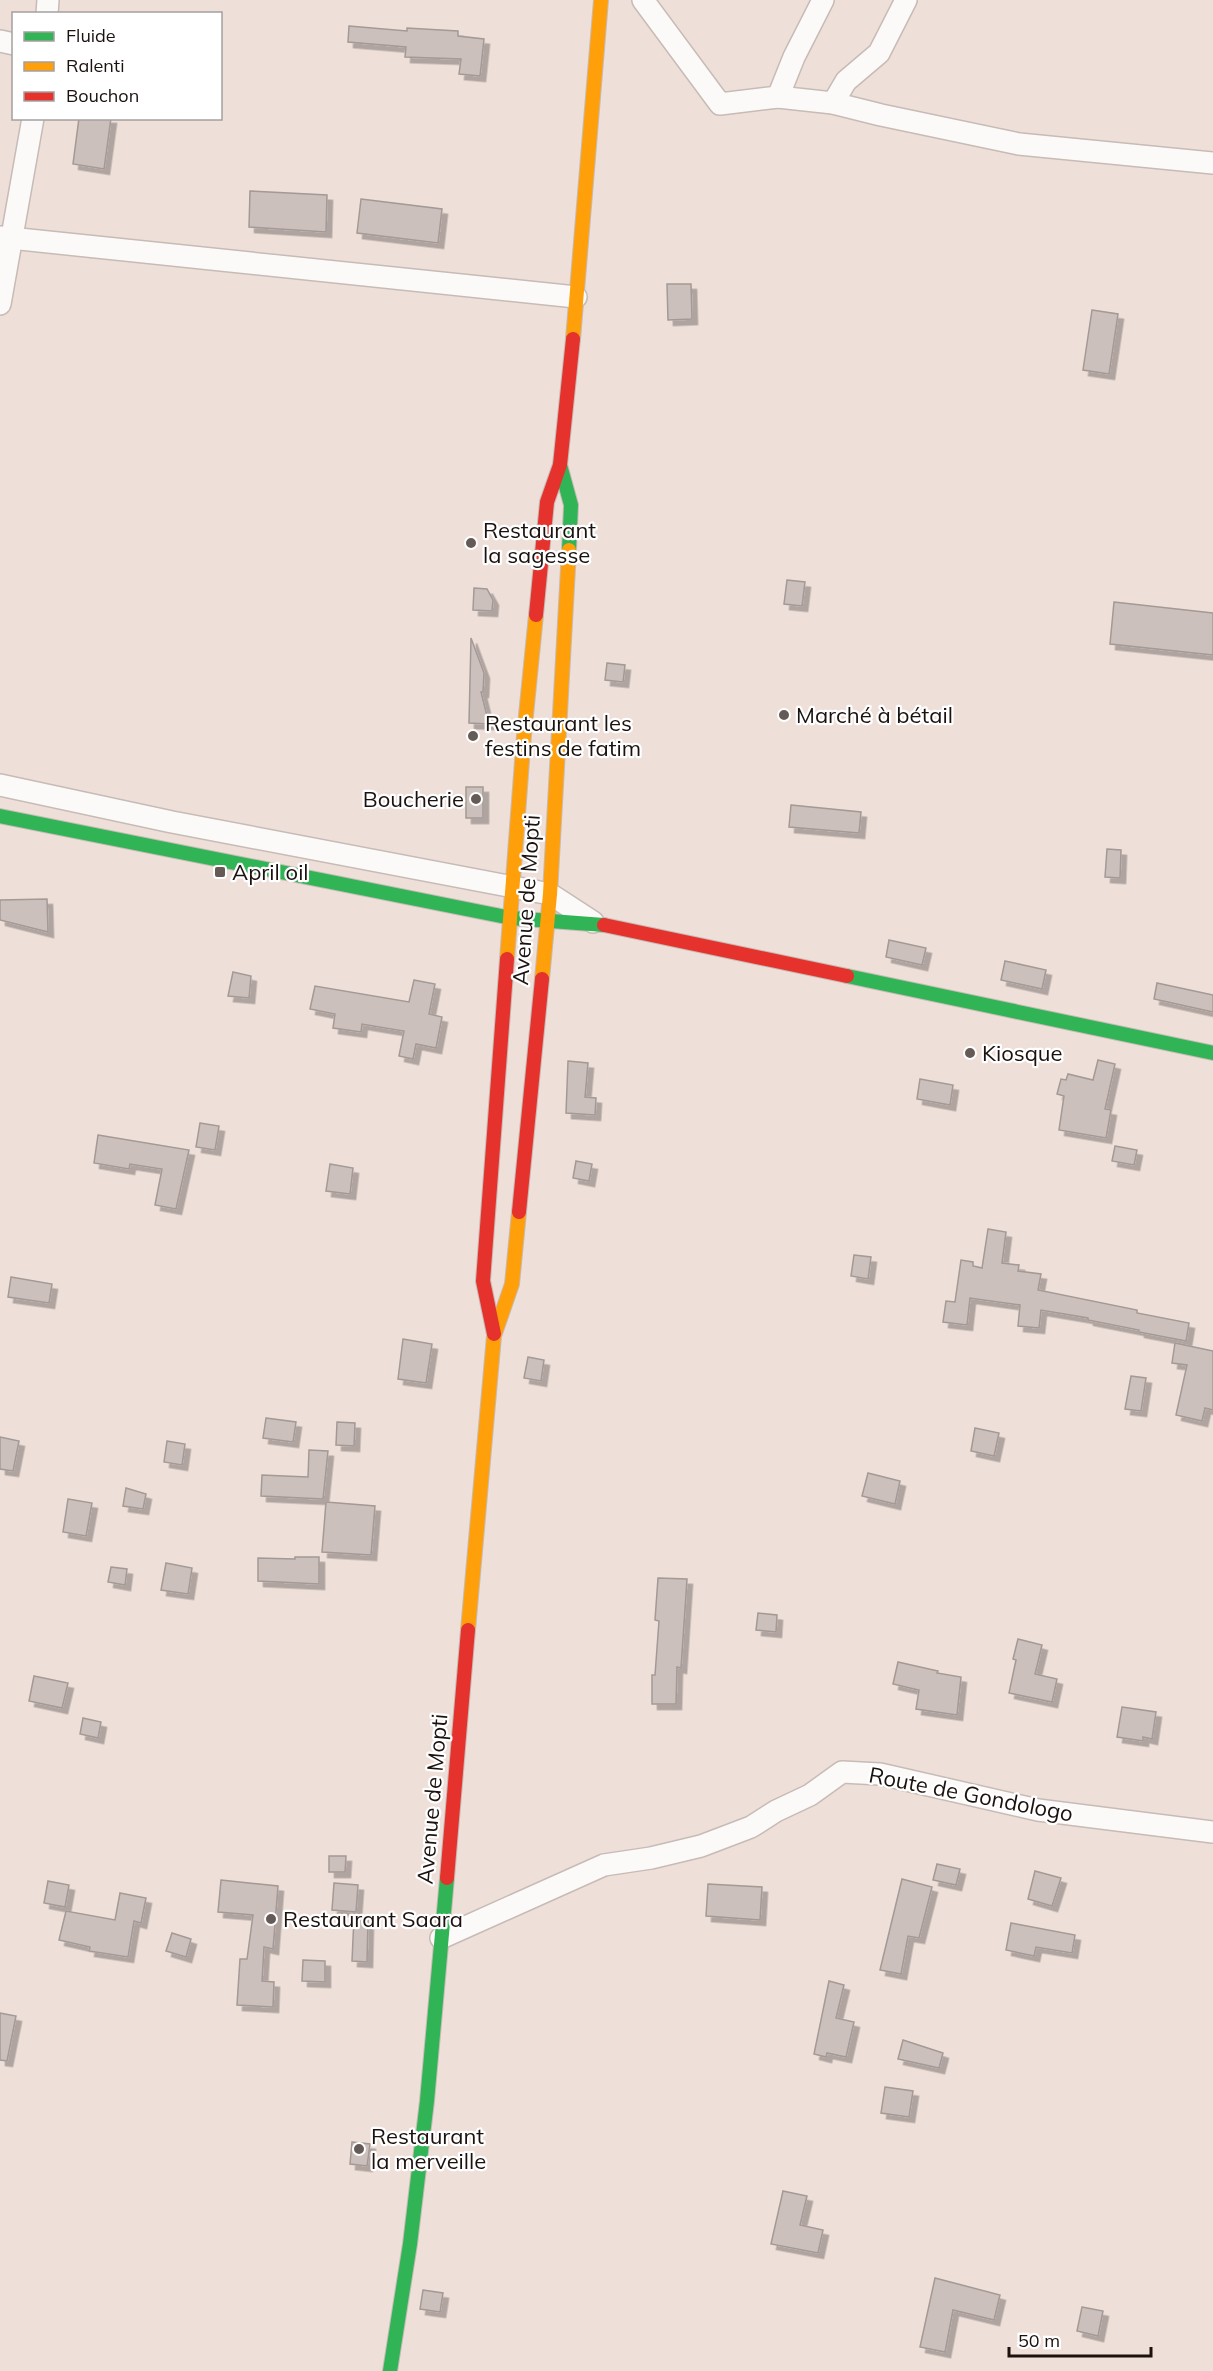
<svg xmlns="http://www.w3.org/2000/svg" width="1213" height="2371" viewBox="0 0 1213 2371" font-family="Mulish,sans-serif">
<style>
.building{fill:#ccc0bc;stroke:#a49995;stroke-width:1.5;filter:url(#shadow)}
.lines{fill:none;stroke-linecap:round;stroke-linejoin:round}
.street-casing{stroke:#c7bbb6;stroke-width:24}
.fast-casing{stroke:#c7bbb6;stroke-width:16}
.slow-casing{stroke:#c7bbb6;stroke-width:16}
.jam-casing{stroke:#c7bbb6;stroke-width:16}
.street{stroke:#fcfaf9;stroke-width:21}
.fast{stroke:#30b455;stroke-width:14}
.slow{stroke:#ff9f0a;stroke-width:14}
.jam{stroke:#e5322d;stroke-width:14}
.poi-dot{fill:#655a56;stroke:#fff;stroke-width:2}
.labels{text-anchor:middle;stroke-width:4.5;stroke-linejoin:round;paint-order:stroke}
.poi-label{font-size:22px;fill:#1b120f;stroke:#fff;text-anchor:start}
.street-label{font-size:22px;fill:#1b120f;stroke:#fff}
</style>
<defs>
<filter id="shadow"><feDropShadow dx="5.5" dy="5.5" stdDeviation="0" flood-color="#0004"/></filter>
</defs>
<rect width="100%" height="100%" fill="#eedfd9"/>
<g class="building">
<path d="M349 26 407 31V28L458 31V36L484 39 480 76 459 74 461 59 405 57 406 47 348 42Z"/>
<path d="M79 118H111L104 169 73 164Z"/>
<path d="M250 191 327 195 326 232 249 227Z"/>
<path d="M361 199 442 209 438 243 357 233Z"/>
<path d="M667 284H691L692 319 668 320Z"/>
<path d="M1092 310 1118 314 1109 374 1083 370Z"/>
<path d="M787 580 805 582 802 606 784 604Z"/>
<path d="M474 588 487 589 493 600 492 611 473 610Z"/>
<path d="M1114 602 1213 613V655L1110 644Z"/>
<path d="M471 638 484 673 483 692H481L489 724 469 723Z"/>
<path d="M607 663 625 665 623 682 605 680Z"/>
<rect x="466" y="787" width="17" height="31"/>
<path d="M791 805 861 812 859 833 789 827Z"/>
<path d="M1107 849 1121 850 1120 878 1105 877Z"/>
<path d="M47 899 48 932 0 920V900Z"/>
<path d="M889 940 926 948 922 965 886 957Z"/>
<path d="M1005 961 1046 970 1042 989 1001 980Z"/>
<path d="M233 972 251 976 249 998 228 996Z"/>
<path d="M414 980 435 984 429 1014 442 1017 436 1048 416 1044 413 1059 399 1056 404 1031 362 1024 361 1032 333 1028 335 1014 310 1009 315 986 409 1002Z"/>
<path d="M1157 983 1213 995V1012L1154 999Z"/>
<path d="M1098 1060 1115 1064 1105 1109 1111 1110 1106 1138 1059 1130 1064 1096 1057 1094 1061 1079 1066 1080 1068 1074 1093 1080Z"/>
<path d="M568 1061 588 1063 585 1097 596 1098 595 1115 566 1113Z"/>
<path d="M920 1079 953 1085 950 1105 917 1099Z"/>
<path d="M200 1123 219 1126 215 1150 196 1147Z"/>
<path d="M98 1135 189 1150 176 1209 155 1205 162 1169 130 1164 129 1169 94 1163Z"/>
<path d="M1115 1146 1137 1150 1134 1165 1112 1161Z"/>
<path d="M576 1161 592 1164 589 1181 573 1178Z"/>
<path d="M330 1164 353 1168 350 1194 326 1191Z"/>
<path d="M988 1229 1006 1232 1002 1263 1019 1265 1018 1271 1041 1274 1038 1290 1137 1310V1313L1189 1323 1186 1341 1139 1332V1330L1088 1320V1318L1041 1310 1039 1328 1018 1326 1020 1305 970 1298 967 1325 943 1322 946 1301 955 1302 961 1260 973 1262V1266L982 1268Z"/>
<path d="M854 1255 871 1257 868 1279 851 1276Z"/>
<path d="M11 1277 52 1284 49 1303 8 1297Z"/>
<path d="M403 1339 432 1344 426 1383 398 1379Z"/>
<path d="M1175 1343 1213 1351V1410L1205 1408 1202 1421 1176 1415 1187 1365 1172 1363Z"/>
<path d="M528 1357 544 1360 541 1381 524 1378Z"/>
<path d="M1131 1376 1146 1378 1141 1411 1125 1409Z"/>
<path d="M266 1418 296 1422 293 1442 263 1438Z"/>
<path d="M337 1422 355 1423 354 1446 336 1445Z"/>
<path d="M975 1428 999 1433 994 1456 971 1451Z"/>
<path d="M0 1437 19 1441 13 1471 0 1469Z"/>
<path d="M167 1441 185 1444 182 1465 164 1462Z"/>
<path d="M309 1450 328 1451 323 1499 261 1496 262 1475 308 1477Z"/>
<path d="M868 1473 900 1481 895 1504 862 1496Z"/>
<path d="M126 1488 146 1494 143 1509 123 1506Z"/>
<path d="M68 1499 92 1503 86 1536 63 1532Z"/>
<path d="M326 1502 375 1506 371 1555 322 1552Z"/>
<path d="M295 1557H319V1584L258 1581V1558L295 1559Z"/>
<path d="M166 1563 192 1568 188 1594 161 1590Z"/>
<path d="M111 1567 127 1569 125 1585 108 1582Z"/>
<path d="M658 1578 687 1579 681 1668 677 1667 676 1704H652V1675H655L659 1621 655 1620Z"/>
<path d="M758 1613 777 1615 776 1632 756 1630Z"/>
<path d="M1018 1639 1042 1645 1035 1674 1057 1679 1052 1702 1009 1693 1016 1660 1013 1659Z"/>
<path d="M898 1662 938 1671 937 1673 961 1677 957 1715 916 1709 919 1690 893 1684Z"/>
<path d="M34 1676 68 1683 62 1708 29 1701Z"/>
<path d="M1122 1707 1156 1712 1152 1739 1143 1737V1741L1117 1737Z"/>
<path d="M83 1718 101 1722 98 1738 80 1734Z"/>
<path d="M329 1856H346L345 1872H329Z"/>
<path d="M937 1864 960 1869 956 1885 933 1880Z"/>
<path d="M1035 1871 1061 1878 1052 1906 1028 1899Z"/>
<path d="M902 1879 932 1887 919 1938 908 1936 901 1974 880 1970Z"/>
<path d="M221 1880 278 1886 273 1949 264 1947 262 1981 274 1982 273 2007 237 2005 240 1959H247L253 1915 218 1912Z"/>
<path d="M48 1881 69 1885 65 1907 44 1903Z"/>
<path d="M334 1883 358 1885 356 1912 332 1910Z"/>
<path d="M708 1884 762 1887 760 1920 706 1916Z"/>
<path d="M120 1893 146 1898 141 1923 134 1921 128 1957 89 1951 90 1947 59 1940 66 1911 115 1920Z"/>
<path d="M354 1917 368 1919 367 1962 352 1961Z"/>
<path d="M1011 1923 1075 1935 1072 1953 1036 1947 1034 1956 1006 1950Z"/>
<path d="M172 1933 191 1939 186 1957 166 1951Z"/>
<path d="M303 1960 325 1961V1982L302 1981Z"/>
<path d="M829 1981 844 1985 836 2018 854 2022 846 2057 827 2053 826 2057 814 2054Z"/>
<path d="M0 2013 16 2016 7 2061 0 2060Z"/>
<path d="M903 2040 943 2053 939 2068 898 2059Z"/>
<path d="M885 2087 913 2091 909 2117 881 2113Z"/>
<path d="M352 2142 370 2144 367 2166 350 2164Z"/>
<path d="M783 2191 807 2196 800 2225 823 2230 818 2253 771 2244Z"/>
<path d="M935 2278 1000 2295 994 2320 953 2310 945 2352 920 2347Z"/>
<path d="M423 2290 443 2293 440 2312 420 2309Z"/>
<path d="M1082 2307 1103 2311 1098 2336 1077 2331Z"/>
</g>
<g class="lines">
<g class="street-casing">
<g id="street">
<path d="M643 0 720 104 778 97 833 103 881 115 1019 144 1213 163"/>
<path d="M47 14 48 0"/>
<path d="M0 41 14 44"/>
<path d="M778 97 794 57 823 0"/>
<path d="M833 103 846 81 879 53 906 0"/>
<path d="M0 237 576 297"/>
<path d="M0 304 33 118"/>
<path d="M0 785 172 822 550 894 593 922"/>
<path d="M441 1938 604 1865 651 1858 701 1846 751 1827 776 1811 810 1795 842 1772 880 1774 1038 1810 1213 1832"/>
</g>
</g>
<g class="fast-casing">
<g id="fast">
<path d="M560 465 571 505 569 550"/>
<path d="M0 816 511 918 604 925"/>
<path d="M847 976 1213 1053"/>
<path d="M390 2371 410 2244 427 2101 447 1878"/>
</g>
</g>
<g class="slow-casing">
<g id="slow">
<path d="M573 339 601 0"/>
<path d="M507 959 524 735 536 615"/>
<path d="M542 979 550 894 569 550"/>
<path d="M468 1630 494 1336 512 1284 519 1212"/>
</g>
</g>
<g class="jam-casing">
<g id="jam">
<path d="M536 615 547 502 560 465 573 339"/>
<path d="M604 925 847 976"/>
<path d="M519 1212 542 979"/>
<path d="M494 1334 483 1281 507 959"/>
<path d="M447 1878 468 1630"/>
</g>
</g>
<use href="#street" class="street"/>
<use href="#fast" class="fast"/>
<use href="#slow" class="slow"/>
<use href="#jam" class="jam"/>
</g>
<g class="poi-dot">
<circle cx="471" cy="543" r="6"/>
<circle cx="784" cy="715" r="6"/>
<circle cx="473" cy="736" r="6"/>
<circle cx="476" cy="799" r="6"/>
<rect x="214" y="866" width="12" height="12" rx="3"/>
<circle cx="970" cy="1053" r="6"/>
<circle cx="271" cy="1919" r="6"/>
<circle cx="359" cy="2149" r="6"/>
</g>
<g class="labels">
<g class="poi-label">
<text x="483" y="538">Restaurant<tspan x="483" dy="25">la sagesse</tspan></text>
<text x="796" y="723">Marché à bétail</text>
<text x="485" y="731">Restaurant les<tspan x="485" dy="25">festins de fatim</tspan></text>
<text x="464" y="807" text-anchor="end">Boucherie</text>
<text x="232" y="880">April oil</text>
<text x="982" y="1061">Kiosque</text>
<text x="283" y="1927">Restaurant Saara</text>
<text x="371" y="2144">Restaurant<tspan x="371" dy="25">la merveille</tspan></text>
</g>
<g class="street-label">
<text transform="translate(526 900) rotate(-86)" y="8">Avenue de Mopti</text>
<text transform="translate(971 1794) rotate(11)" y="8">Route de Gondologo</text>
<text transform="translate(432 1799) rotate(-85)" y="8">Avenue de Mopti</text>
</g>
</g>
<rect x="12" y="12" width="210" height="108" fill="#ffffff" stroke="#a4a09f" stroke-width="1.5"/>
<rect x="24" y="32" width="30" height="9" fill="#30b455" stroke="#a4a09f" stroke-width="1.5"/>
<text x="66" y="42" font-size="18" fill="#1b120f">Fluide</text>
<rect x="24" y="62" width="30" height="9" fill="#ff9f0a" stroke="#a4a09f" stroke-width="1.5"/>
<text x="66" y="72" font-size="18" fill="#1b120f">Ralenti</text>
<rect x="24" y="92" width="30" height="9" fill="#e5322d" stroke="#a4a09f" stroke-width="1.5"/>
<text x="66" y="102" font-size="18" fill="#1b120f">Bouchon</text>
<path d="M1009 2347v9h142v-9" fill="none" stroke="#1b120f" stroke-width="3"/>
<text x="1018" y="2347" font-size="18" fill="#1b120f" stroke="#ffffff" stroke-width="4.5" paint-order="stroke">50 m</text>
</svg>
